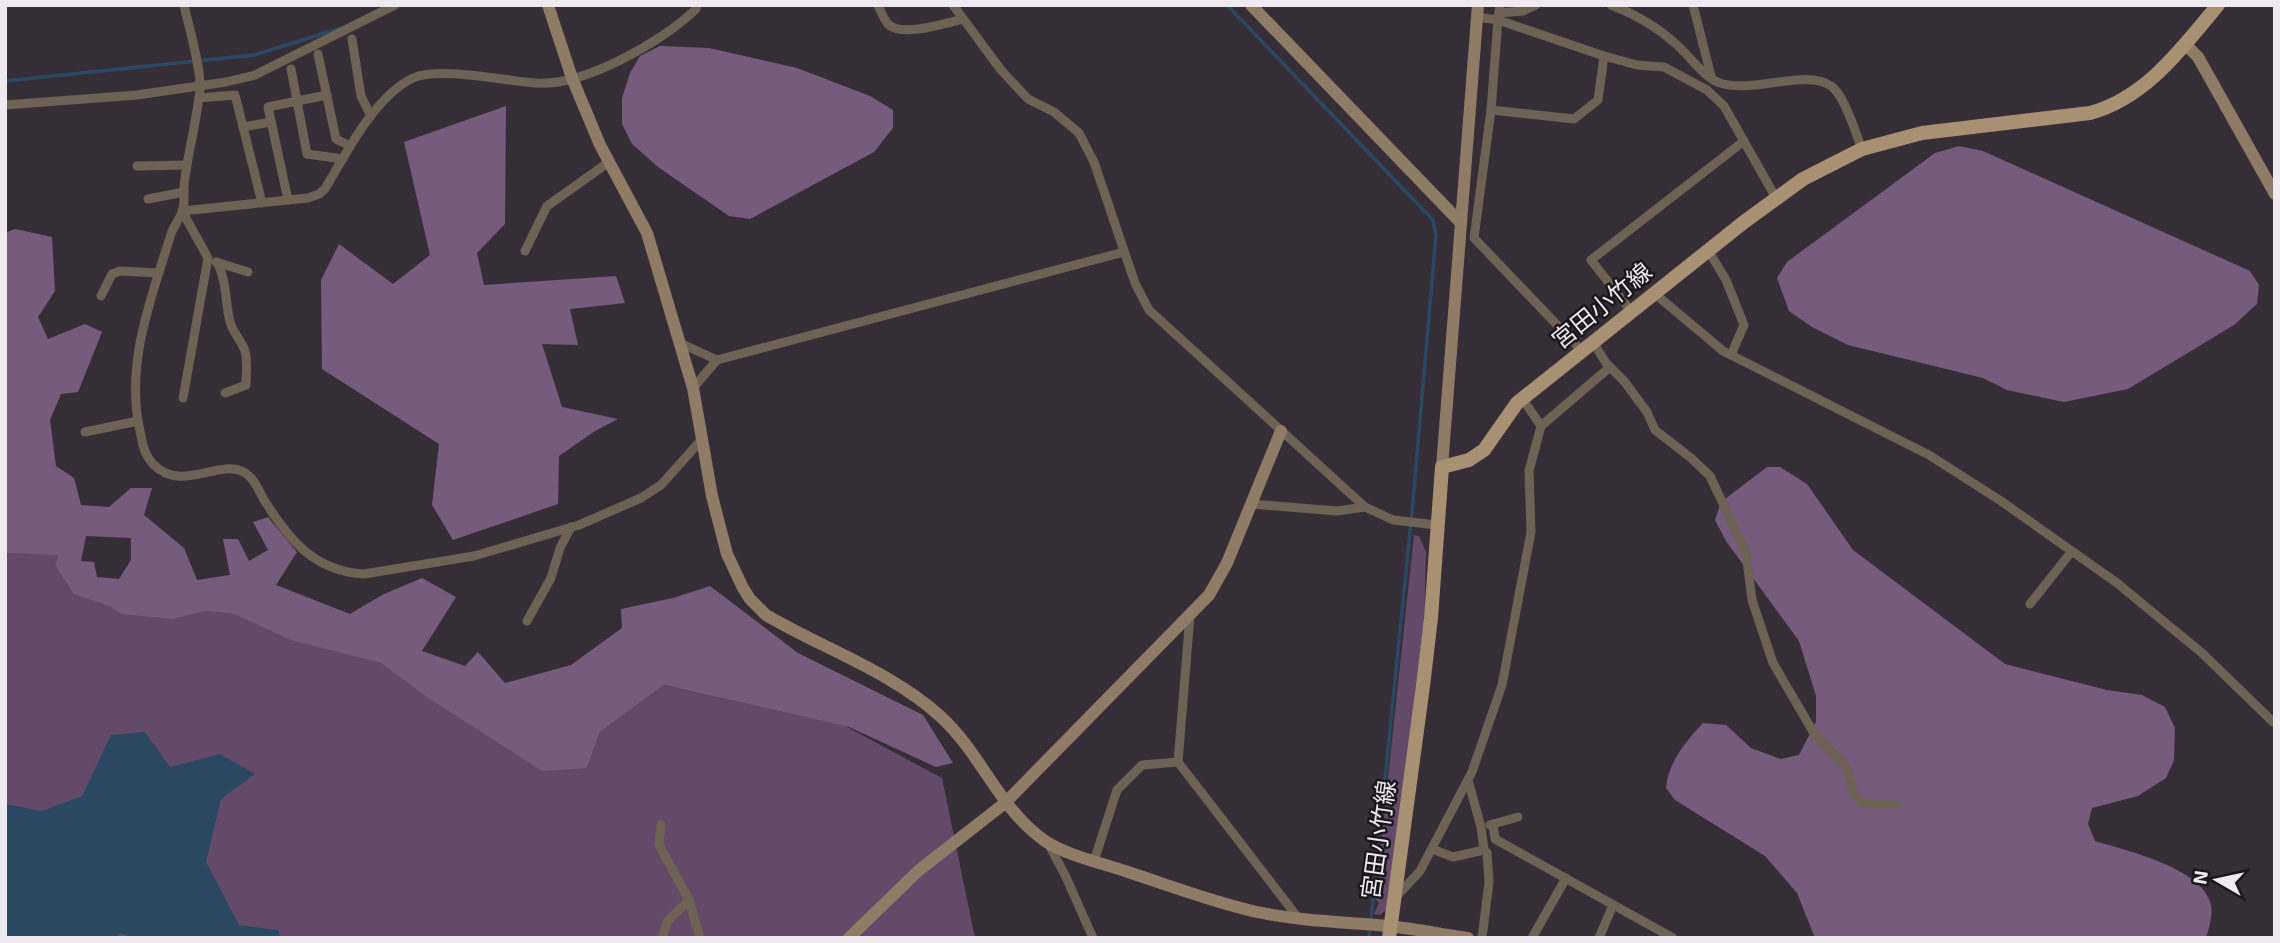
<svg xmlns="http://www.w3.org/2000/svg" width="2280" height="943" viewBox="0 0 2280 943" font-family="'Exo 2','Noto Sans JP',sans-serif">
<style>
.green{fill:#624a68}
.forest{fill:#765c7c;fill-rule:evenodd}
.water{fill:#2b4863}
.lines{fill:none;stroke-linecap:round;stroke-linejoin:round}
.stream{stroke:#2b4863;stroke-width:3.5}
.street{stroke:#6d6253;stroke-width:9}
.secondary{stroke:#8f7c66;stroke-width:12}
.primary{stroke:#a89173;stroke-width:14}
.labels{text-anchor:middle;stroke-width:5;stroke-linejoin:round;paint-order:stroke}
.street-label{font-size:24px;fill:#efeaf0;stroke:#1b181c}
</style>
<rect width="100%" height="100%" fill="#362e37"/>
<g class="green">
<path d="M1414 535 1419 536 1426 552 1424 633 1386 910 1380 915 1374 914 1379 903 1375 899Z"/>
<path d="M5 553 60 554 55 565 205 611 234 614 381 663 587 768 600 732 664 685 845 726 942 778 975 938H5Z"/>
</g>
<g class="forest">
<path d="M660 46 709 48 797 68 870 96 893 110V128L874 152 750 219 729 216 658 167 632 144 622 124V98L630 73 640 56Z"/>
<path d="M506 106 505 224 477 253 484 285 616 276 625 303 570 309 578 345 542 344 562 407 618 419 595 431 559 456 558 504 453 540 432 505 439 444 322 369 321 280 339 244 393 284 430 255 404 142Z"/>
<path d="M1959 146 1983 151 2250 271 2259 285 2257 304 2234 325 2128 389 2064 402 2007 390 1983 378 1848 345 1812 327 1789 311 1777 278 1787 262 1935 153Z"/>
<path d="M15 229 52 237 55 291 38 317 48 339 85 324 102 332 78 392 61 394 50 420 56 466 74 478 81 505 109 507 131 488H152L144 515 184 548 197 580 230 575 223 539H238L249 561 268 550 253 522 268 517 297 552 276 585 350 614 382 595 422 578 456 597 422 651 465 666 478 652 505 683 571 665 622 628 621 609 673 598 710 586 798 653 923 715 953 763 936 767 849 727 664 685 600 732 587 768 542 771 427 697 381 663 291 640 234 614 205 611 172 619 122 614 109 606 74 594 55 565 59 555 5 553V233ZM86 536 131 538V560L119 579 97 577 94 562 81 561Z"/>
<path d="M1767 467H1780L1807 484 1853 550 2005 664 2107 690 2142 695 2165 707 2175 728 2174 760 2166 778 2138 796 2092 808 2088 824 2095 841C2128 851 2203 868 2211 905 2213 914 2209 929 2206 938H1815L1797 893 1765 856 1675 800 1666 788C1668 763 1686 741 1703 723L1726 725 1751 748 1781 759 1799 755 1816 722V696L1799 641 1726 541 1715 520 1721 502Z"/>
</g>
<path class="water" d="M145 732 170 767 220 754 255 774 221 799 206 862 239 925 278 930 280 938H132L121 933 113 938H5V804L42 811 82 796 111 735Z"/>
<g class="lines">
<g class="stream">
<path d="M1227 5 1433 220 1436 235 1412 512 1369 938"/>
<path d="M5 81 254 55 341 28"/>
</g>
<g class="street">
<path d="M184 5C189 28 201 67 200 89 197 119 189 148 185 178 183 188 185 200 183 210 180 218 174 226 171 234 152 296 126 360 139 426 142 440 143 454 154 465 184 495 225 453 249 476 257 483 260 494 266 503 291 542 315 571 364 574L474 556 579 525 641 498 661 485 703 438"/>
<path d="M878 5C881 12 884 20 889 25 903 37 946 23 963 19"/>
<path d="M953 5 1001 70 1028 99 1054 112 1079 133 1094 162 1135 283 1149 310 1365 507 1393 520 1437 525"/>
<path d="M1611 5C1635 14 1657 27 1676 44 1690 56 1703 77 1720 83 1754 94 1807 68 1831 86 1845 96 1855 132 1862 149"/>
<path d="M1693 5 1711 76"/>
<path d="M1499 13 1523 11 1536 5"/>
<path d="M1478 17 1498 20 1500 5"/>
<path d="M352 39 361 96 371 116"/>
<path d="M318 54 336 139 350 146"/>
<path d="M291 69 307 154 343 159"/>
<path d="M199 98 235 95 262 203"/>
<path d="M5 105 137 95 226 82 255 75 395 5"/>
<path d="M1491 110 1574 119 1598 100 1604 56"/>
<path d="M243 127 271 122"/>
<path d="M137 166 187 165"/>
<path d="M148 199 184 192"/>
<path d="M288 200 268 107 327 95"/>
<path d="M182 211 308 198 319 194 325 189C346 153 375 96 413 78 439 66 505 81 535 83 583 87 662 42 696 9L697 5"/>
<path d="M182 211 208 258 183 398"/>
<path d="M1708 250 1726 280 1744 325 1731 355"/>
<path d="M525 251 547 206 609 162"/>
<path d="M216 262 248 272"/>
<path d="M217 262C227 281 225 302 230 322 233 333 242 341 245 351 248 361 246 374 246 385L225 393"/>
<path d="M1654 293 1723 351 1929 455 2001 501 2117 583 2202 653 2273 722"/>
<path d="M101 296 112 274 120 271 159 273"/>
<path d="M1631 311 1591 260 1744 141"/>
<path d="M1593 342 1606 363 1624 381 1647 412 1655 430 1691 458 1710 476 1746 553 1752 600 1773 663 1815 735 1841 761 1848 772 1854 795 1862 803 1896 805"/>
<path d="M680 343 717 360"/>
<path d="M1582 351 1474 238 1491 110 1498 20 1604 56 1637 65 1664 67 1707 90 1724 106 1776 198"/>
<path d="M693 388 717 360 1124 252"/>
<path d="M1541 426 1610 367"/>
<path d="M85 432 138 421"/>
<path d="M1252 504 1337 511 1365 507"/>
<path d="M2030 604 2072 551"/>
<path d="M527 621 551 578 560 548 571 527"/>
<path d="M1178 762 1299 919"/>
<path d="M1493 824 1495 839 1673 938"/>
<path d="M661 825 659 845 689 900 700 938"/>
<path d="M1490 825 1518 817"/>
<path d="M1049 845 1066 877 1093 938"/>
<path d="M1432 849 1453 857 1484 850 1481 827 1468 780"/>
<path d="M1094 861 1117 790 1142 765 1178 762 1190 615"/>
<path d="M1395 898 1420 871 1472 772 1502 685 1531 532 1529 471 1541 426 1522 398"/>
<path d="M662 938 667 922 689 900"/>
<path d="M1482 938 1489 882 1487 853 1484 850"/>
<path d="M1532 938 1566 878"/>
<path d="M1599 938 1613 905"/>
</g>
<g class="secondary">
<path d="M548 5 572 78 600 145 647 233 693 388 712 496 727 554 743 588 750 599 766 615C822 648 892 672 940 716 981 753 999 809 1045 841 1066 855 1101 863 1125 871 1168 885 1212 902 1257 912 1300 921 1345 922 1389 926 1415 929 1441 934 1468 938"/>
<path d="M1251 5 1461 223"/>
<path d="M2185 44 2198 57 2275 194"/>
<path d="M1442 467 1478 5"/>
<path d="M849 938 918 871 1005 803 1209 595 1227 563 1281 431"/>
</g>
<path class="primary" d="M1389 938 1423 686 1431 618 1442 467 1469 460 1484 450 1517 403 1744 222 1803 179 1862 149 1922 133 2090 113C2146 98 2182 48 2218 5"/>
</g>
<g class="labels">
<g class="street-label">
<text transform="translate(1602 306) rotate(-39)" y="8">宮田小竹線</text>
<text transform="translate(1379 840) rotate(-82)" y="8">宮田小竹線</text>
</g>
</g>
<rect width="2280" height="943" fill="none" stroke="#efeaf0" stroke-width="14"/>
<g transform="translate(2217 880) rotate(279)" stroke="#1b181c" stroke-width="5" paint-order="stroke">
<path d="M0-5L12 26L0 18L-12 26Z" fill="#efeaf0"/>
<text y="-10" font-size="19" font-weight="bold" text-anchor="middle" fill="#efeaf0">N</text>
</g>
</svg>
